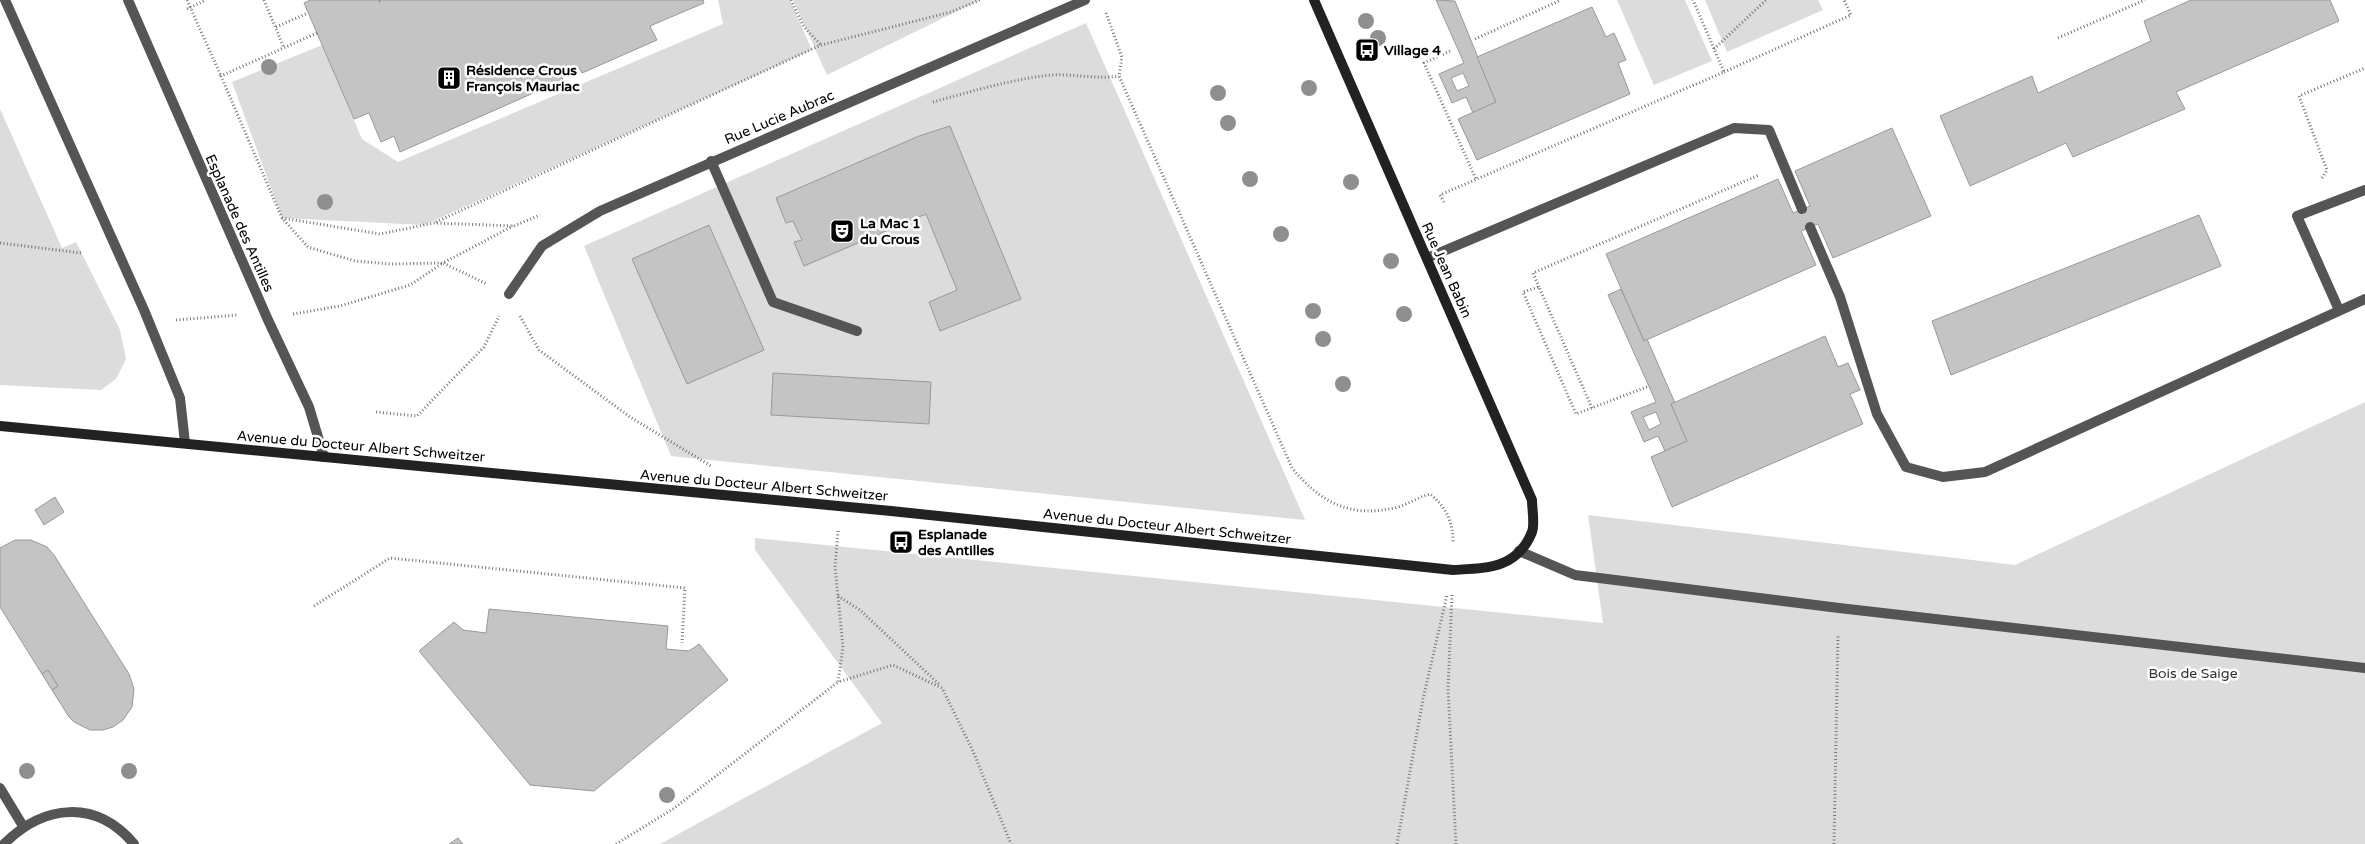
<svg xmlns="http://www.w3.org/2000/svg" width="2365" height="844" viewBox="0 0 2365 844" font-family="'Varela Round',sans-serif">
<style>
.green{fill:#dcdcdc}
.building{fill:#c4c4c4;stroke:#999;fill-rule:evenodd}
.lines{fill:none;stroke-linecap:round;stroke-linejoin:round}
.path{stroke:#777;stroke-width:3;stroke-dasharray:1 2.5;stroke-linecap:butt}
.lane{stroke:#555;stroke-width:10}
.street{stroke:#555;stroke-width:10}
.secondary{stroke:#222;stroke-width:10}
.tree{fill:#8f8f8f}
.labels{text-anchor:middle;stroke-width:5;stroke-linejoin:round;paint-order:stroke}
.poi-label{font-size:14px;font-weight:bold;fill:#000;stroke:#fff;text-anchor:start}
.street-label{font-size:14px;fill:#000;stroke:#fff}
.park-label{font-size:14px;fill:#333;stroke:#fff}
</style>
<rect width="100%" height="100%" fill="#fff"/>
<g class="green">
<path d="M718 0H790L812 50 424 225 282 218 232 82 322 45 362 139 398 162 723 24Z"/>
<path d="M793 0H980L827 75Z"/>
<path d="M1617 0H1685L1712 61 1654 85Z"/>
<path d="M1705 0H1818L1823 10 1727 52Z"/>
<path d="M1086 23 1305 520 671 456 584 246Z"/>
<path d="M0 109 62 248 76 242 120 330 126 359 116 379 101 390 0 385Z"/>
<path d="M2365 402V844H660L882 723 755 550V538L1603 623 1588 515 2015 565Z"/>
</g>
<g class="building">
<path d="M310 0H703L704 3 650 26 657 40 582 73 579 67 561 75 563 80 400 152 394 136 381 142 369 113 354 119 304 3Z"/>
<path d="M1436 0 1455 1 1496 102 1473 113 1466 97 1452 103 1439 74 1464 63ZM1463 73 1469 86 1457 91 1451 78Z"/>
<path d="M2191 0H2330L2339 21 2176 92 2185 109 2073 157 2066 143 1970 186 1940 116 2032 76 2038 93 2151 41 2144 21Z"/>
<path d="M1592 7 1606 37 1614 33 1626 60 1618 63 1630 94 1477 160 1458 119 1496 102 1477 57Z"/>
<path d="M950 126 1021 299 940 331 929 302 957 290 926 214 804 266 794 242 802 240 793 221 786 223 776 198 919 136Z"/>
<path d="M1892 128 1931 216 1833 258 1818 224 1801 231 1816 265 1644 341 1606 254 1778 179 1793 213 1810 206 1795 171Z"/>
<path d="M2199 215 2221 266 1951 375 1932 321Z"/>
<path d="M709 225 764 350 687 384 632 259Z"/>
<path d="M1621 289 1644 341 1647 339 1675 403 1671 404 1687 441 1665 451 1658 436 1644 442 1631 412 1656 402 1608 295ZM1656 412 1661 424 1649 430 1643 417Z"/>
<path d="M1825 336 1838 367 1848 363 1860 390 1850 394 1863 424 1672 507 1651 457 1687 441 1671 404Z"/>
<path d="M773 373 931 382 929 424 771 415Z"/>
<path d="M55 497 64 512 44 525 35 510Z"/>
<path d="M15 540H31L47 547 54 555 129 674 134 689 132 707 123 720 113 727 103 730H90L74 722 69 717 52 690 58 686 48 670 42 674 0 607V548Z"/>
<path d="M489 609 668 626 666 649 689 651 699 644 728 680 594 791 530 785 419 651 454 622 463 630 486 633Z"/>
<path d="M48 670 58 686 52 690 42 674Z"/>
<path d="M458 838 463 844H449Z"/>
</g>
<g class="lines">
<g class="path">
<path d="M187 0 221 76"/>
<path d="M264 0 284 48"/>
<path d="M791 0 804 27 821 45"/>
<path d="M379 1 381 0"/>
<path d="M187 9 206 0"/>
<path d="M1106 13 1122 57 1119 76 1292 468C1321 503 1351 519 1398 507 1409 504 1418 497 1430 494 1447 508 1453 522 1453 544"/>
<path d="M276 27 308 13"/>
<path d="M317 33 221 76 282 218 308 247 355 261 391 264 443 263 513 226"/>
<path d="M2058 38 2145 0"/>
<path d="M1475 39 1561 0"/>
<path d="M1714 49 1766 0"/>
<path d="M1450 51 1424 63 1476 179"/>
<path d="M1724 72 1851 15 1844 0"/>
<path d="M933 102C969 92 1006 81 1042 76 1068 72 1094 80 1119 76"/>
<path d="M2322 178 2327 170 2299 96 2365 68"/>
<path d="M1444 202 1440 195 1724 72 1693 0"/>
<path d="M282 218 380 234 434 223 514 226 540 215"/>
<path d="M436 222 821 45 951 12 980 0"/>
<path d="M0 243 81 253"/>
<path d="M1539 287 1533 273 1759 175"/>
<path d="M293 314 340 306 410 285 443 263 487 284"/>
<path d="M520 316 539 350 630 417 711 466"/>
<path d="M176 320 237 315"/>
<path d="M1592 408 1539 287 1523 292 1576 414 1649 386"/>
<path d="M376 412 417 416 484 347 499 316"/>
<path d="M838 531 835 567 843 647 838 682 893 665 942 688 973 751 1011 844"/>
<path d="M1452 595 1448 689 1456 844"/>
<path d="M838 596 860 610 940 685"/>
<path d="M314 606 390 558 685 588 682 643"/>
<path d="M616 844 673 809 838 682"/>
<path d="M1397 844 1423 699 1447 595"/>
<path d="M1834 844 1838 635"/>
</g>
<g class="lane">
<path d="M711 161 773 302 857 331"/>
<path d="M1810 227 1840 297 1877 414 1906 467 1943 477 1985 472 2365 299"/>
<path d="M1427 258 1734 128 1769 130 1802 209"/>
<path d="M2339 310 2297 216 2365 190"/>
<path d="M1519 551 1575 575 1839 608 2365 668"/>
</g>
<g class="street">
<path d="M5 0 144 310 180 398 185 443"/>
<path d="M128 0 268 320 309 407 324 457"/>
<path d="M509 294 542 246 600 211 1085 0"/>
<path d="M0 788 23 826"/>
<path d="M4 844C44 804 96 799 134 844"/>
</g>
<path class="secondary" d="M0 426 891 511 1453 570C1487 568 1517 569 1532 532 1535 524 1532 509 1532 500L1314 0"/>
</g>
<g class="tree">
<circle cx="1366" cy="21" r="8"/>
<circle cx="1378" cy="38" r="8"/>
<circle cx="269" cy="67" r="8"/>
<circle cx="1309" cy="88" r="8"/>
<circle cx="1218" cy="93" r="8"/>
<circle cx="1228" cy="123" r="8"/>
<circle cx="1250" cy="179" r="8"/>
<circle cx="1351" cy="182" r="8"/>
<circle cx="325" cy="202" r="8"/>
<circle cx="1281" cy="234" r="8"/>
<circle cx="1391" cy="261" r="8"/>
<circle cx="1313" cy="311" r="8"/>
<circle cx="1404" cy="314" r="8"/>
<circle cx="1323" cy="339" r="8"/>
<circle cx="1343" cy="384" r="8"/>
<circle cx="27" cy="771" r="8"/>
<circle cx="129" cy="771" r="8"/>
<circle cx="667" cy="795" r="8"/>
</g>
<defs>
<g id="bus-square" transform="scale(1.25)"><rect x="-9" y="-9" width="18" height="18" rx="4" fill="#000" stroke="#fff"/><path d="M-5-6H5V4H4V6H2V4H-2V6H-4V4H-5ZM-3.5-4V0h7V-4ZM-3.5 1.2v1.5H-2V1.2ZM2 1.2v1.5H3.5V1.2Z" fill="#fff"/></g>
<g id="building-square" transform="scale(1.25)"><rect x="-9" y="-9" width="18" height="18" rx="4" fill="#000" stroke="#fff"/><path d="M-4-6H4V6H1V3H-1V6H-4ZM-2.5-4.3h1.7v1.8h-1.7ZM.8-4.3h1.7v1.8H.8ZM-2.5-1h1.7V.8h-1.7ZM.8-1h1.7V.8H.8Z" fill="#fff"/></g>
<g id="theatre-square" transform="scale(1.25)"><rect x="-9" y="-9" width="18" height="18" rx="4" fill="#000" stroke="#fff"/><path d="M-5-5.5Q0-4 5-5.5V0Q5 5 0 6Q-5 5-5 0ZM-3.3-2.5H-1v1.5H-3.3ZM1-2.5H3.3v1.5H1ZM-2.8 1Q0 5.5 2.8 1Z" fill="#fff"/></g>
</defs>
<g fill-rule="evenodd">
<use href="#bus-square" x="1367" y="50"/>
<use href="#building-square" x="449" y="78"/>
<use href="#theatre-square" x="842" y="231"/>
<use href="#bus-square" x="901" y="542"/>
</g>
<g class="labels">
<g class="poi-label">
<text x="1384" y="55">Village 4</text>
<text x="466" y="75">Résidence Crous<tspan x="466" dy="16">François Mauriac</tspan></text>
<text x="860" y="228">La Mac 1<tspan x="860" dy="16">du Crous</tspan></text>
<text x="918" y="539">Esplanade<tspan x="918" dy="16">des Antilles</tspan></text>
</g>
<g class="street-label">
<text transform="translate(779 117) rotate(-23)" y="5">Rue Lucie Aubrac</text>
<text transform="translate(240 223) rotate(66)" y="5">Esplanade des Antilles</text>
<text transform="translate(1447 270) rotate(66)" y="5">Rue Jean Babin</text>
<text transform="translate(361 446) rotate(5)" y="5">Avenue du Docteur Albert Schweitzer</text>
<text transform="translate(764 485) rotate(5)" y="5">Avenue du Docteur Albert Schweitzer</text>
<text transform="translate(1167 526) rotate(6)" y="5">Avenue du Docteur Albert Schweitzer</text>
</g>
<g class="park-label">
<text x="2193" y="678">Bois de Saige</text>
</g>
</g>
</svg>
